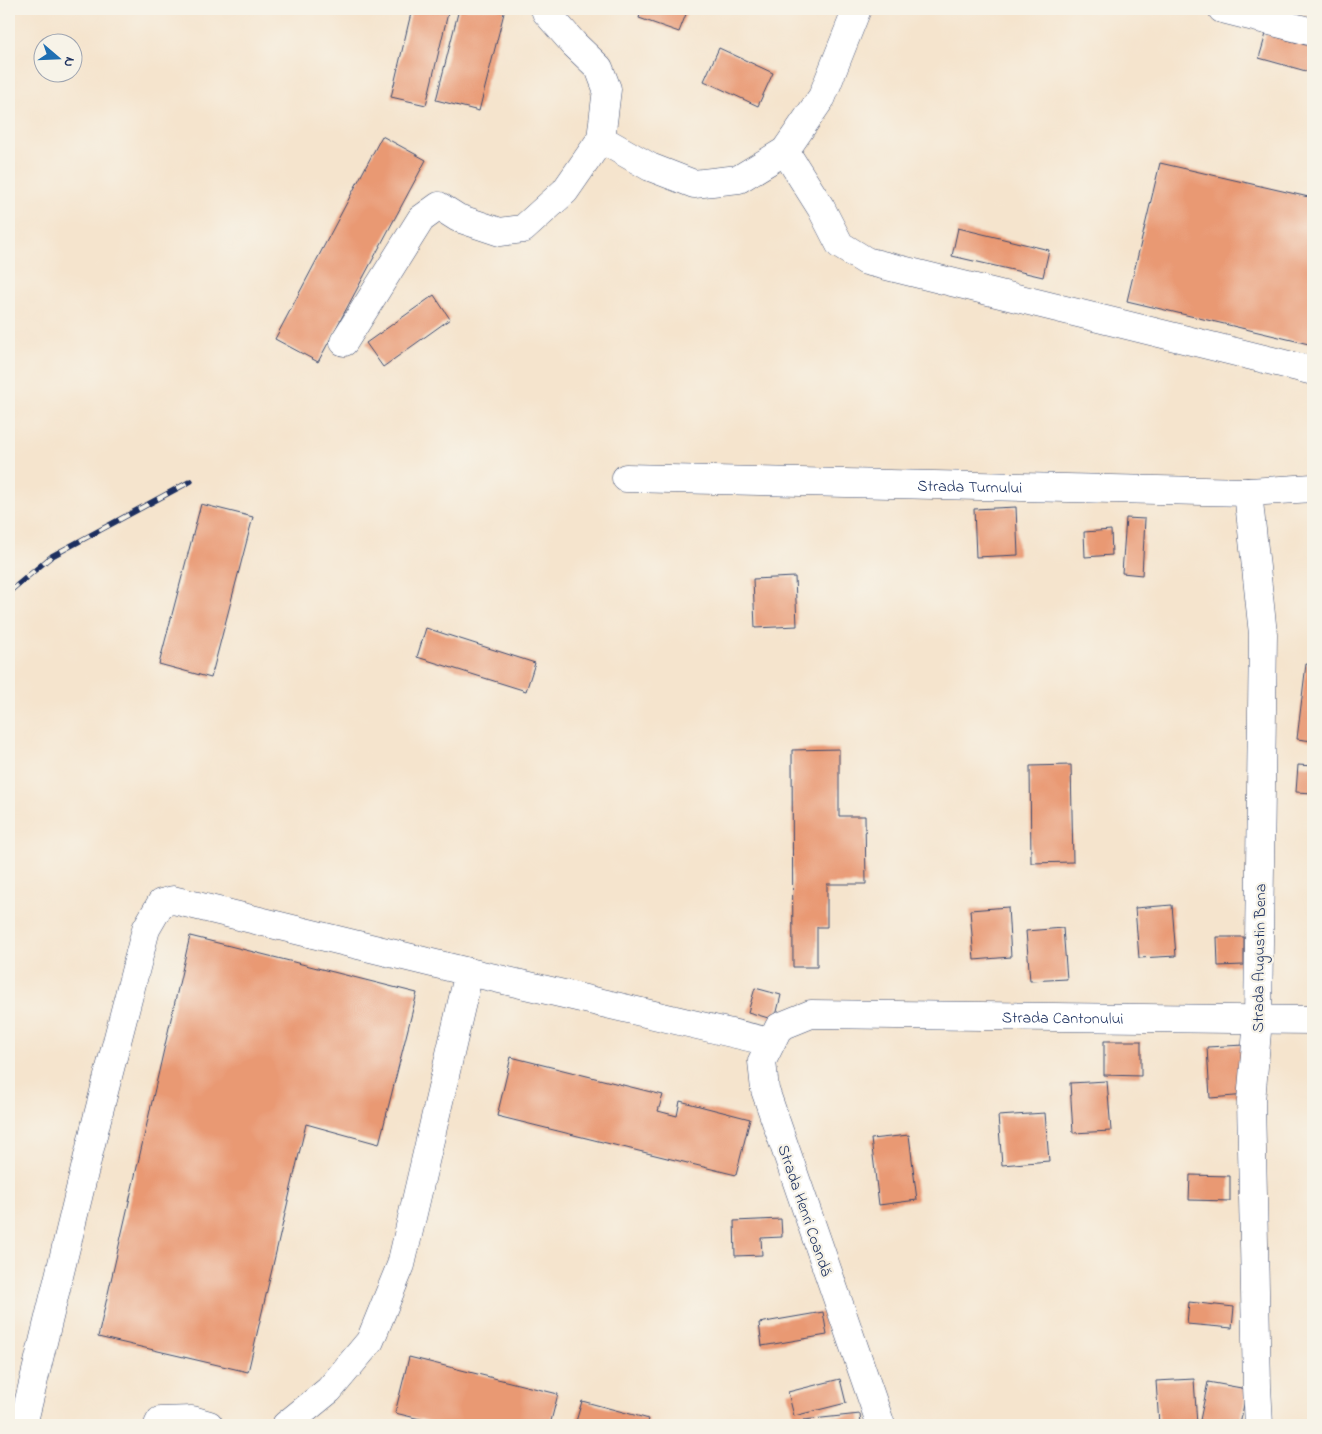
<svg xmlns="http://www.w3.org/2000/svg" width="1322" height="1434" viewBox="0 0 1322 1434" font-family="'Indie Flower',sans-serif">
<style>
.building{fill:#e99973}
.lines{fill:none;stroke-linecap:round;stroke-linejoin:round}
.minor-casing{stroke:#3c4a6f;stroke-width:29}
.minor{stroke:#fff;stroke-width:28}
.rail-casing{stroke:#1b2f5e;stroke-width:5.5}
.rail{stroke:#f7f3e8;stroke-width:4;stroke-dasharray:11;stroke-linecap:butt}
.labels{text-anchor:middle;stroke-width:4.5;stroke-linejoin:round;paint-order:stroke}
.street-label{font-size:16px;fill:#1b2f5e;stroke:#f7f3e8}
</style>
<rect width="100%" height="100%" fill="#f7f3e8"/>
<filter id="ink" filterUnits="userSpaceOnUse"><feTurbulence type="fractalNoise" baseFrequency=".02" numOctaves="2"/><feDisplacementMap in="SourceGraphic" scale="10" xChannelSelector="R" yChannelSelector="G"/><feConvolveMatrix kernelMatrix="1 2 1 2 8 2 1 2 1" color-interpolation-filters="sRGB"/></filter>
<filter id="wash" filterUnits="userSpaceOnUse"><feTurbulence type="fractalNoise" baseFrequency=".0096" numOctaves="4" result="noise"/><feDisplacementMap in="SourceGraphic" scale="20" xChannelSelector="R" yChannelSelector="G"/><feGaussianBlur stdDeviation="1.12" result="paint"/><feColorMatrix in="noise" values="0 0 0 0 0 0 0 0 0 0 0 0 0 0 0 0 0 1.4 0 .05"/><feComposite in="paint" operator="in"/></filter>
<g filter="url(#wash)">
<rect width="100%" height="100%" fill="#f5e4cd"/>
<g id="blocks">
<g class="building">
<path d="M412 9H449L426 105 391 97Z"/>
<path d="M459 9H505L479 111 436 100Z"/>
<path d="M642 9H688L679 32 639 18Z"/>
<path d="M1266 34 1313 47V73L1259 58Z"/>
<path d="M719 48 773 73 758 106 704 81Z"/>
<path d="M382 136 426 160 318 362 275 339Z"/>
<path d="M1160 163 1313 198V345L1127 301Z"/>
<path d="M958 228 1049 250 1043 277 952 256Z"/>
<path d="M434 295 450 319 383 367 366 343Z"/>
<path d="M201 504 253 517 211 678 159 664Z"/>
<path d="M1016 507 1018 555 976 557 974 509Z"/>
<path d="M1126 518 1145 519 1142 575 1122 573Z"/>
<path d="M1111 530 1112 555 1085 557 1084 532Z"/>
<path d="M795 577 797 626 755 628 753 579Z"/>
<path d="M426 628 535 663 526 691 417 657Z"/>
<path d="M1306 664 1313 665V741L1297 739Z"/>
<path d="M839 749V816H865L866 884H827V927H817V967H793L792 750Z"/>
<path d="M1071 765 1073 862 1031 863 1030 766Z"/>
<path d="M1298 765 1313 766V793L1296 792Z"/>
<path d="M1172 905 1176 956 1139 958 1135 908Z"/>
<path d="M1008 907 1011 957 974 960 970 910Z"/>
<path d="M1063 928 1067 979 1030 981 1026 931Z"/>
<path d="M190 936 417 993 379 1144 306 1124 248 1372 98 1337Z"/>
<path d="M1217 937H1244V965L1218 966Z"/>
<path d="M755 988 781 995 775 1020 748 1012Z"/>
<path d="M1104 1041H1141V1076L1104 1075Z"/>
<path d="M1244 1045 1247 1095 1210 1098 1207 1047Z"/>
<path d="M511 1057 663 1095 658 1111 677 1116 680 1101 750 1119 736 1175 497 1116Z"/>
<path d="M1107 1081 1111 1131 1073 1133 1070 1083Z"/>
<path d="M1045 1113 1049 1161 1002 1165 998 1116Z"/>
<path d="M909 1135 917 1200 879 1205 871 1139Z"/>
<path d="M1190 1175 1230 1176V1201L1189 1200Z"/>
<path d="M781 1219 782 1237 761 1238 762 1255 735 1256 734 1221Z"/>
<path d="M1189 1302 1234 1307 1232 1328 1187 1324Z"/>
<path d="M823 1312 827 1335 762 1346 759 1323Z"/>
<path d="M409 1357 558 1394 550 1425H445L395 1413Z"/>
<path d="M840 1379 846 1403 794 1416 788 1392Z"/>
<path d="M1194 1379 1197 1425H1159L1156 1381Z"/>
<path d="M1208 1382 1247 1389 1240 1425H1229L1200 1420Z"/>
<path d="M582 1401 649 1419 647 1425H575Z"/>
<path d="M860 1414 861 1425H804L803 1420Z"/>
</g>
</g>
</g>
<g filter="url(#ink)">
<use href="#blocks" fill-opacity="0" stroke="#3c4a6f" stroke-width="1"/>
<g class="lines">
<g class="minor-casing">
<g id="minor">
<path d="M1222 9 1313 32"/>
<path d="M601 139 650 167 694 184 739 179 785 151 822 97 857 9"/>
<path d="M785 151 821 208 840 245 866 261 1313 371"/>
<path d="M344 342 421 219 439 206 458 218 500 232 523 229 565 191 601 139 607 89 599 68 574 44 546 12 545 9"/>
<path id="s1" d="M626 478 1248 492 1313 488"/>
<path d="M1248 492 1263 634 1258 1020 1251 1101 1257 1386 1259 1425"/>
<path d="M23 1425 97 1119 146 929 161 903 173 900 469 972 770 1042"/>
<path d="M158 1425 160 1421 192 1420 209 1425"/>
<path d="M286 1425 329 1390 370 1341 401 1265 469 972"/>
<path id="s2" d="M881 1425 765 1090 762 1061 779 1027 811 1014 1313 1020"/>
</g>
</g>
<use href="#minor" class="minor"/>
<g class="rail-casing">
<path id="rail" d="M9 592 52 556 191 481"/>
</g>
<use href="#rail" class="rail"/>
</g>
</g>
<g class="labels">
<g class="street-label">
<text dy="6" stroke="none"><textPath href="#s1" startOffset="344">Strada Turnului</textPath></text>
<text transform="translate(1258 958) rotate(-89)" y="6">Strada Augustin Bena</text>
<text dy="6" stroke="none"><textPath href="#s2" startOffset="708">Strada Cantonului</textPath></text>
<text transform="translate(806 1210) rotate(71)" y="6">Strada Henri Coandă</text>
</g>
</g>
<rect width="1322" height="1434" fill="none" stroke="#f7f3e8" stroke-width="30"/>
<g transform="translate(58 58) rotate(109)"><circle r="24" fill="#f7f3e8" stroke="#9fa5b1"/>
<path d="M0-4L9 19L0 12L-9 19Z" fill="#1f6fb2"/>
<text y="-8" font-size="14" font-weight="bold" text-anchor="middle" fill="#1b2f5e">N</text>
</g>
</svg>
